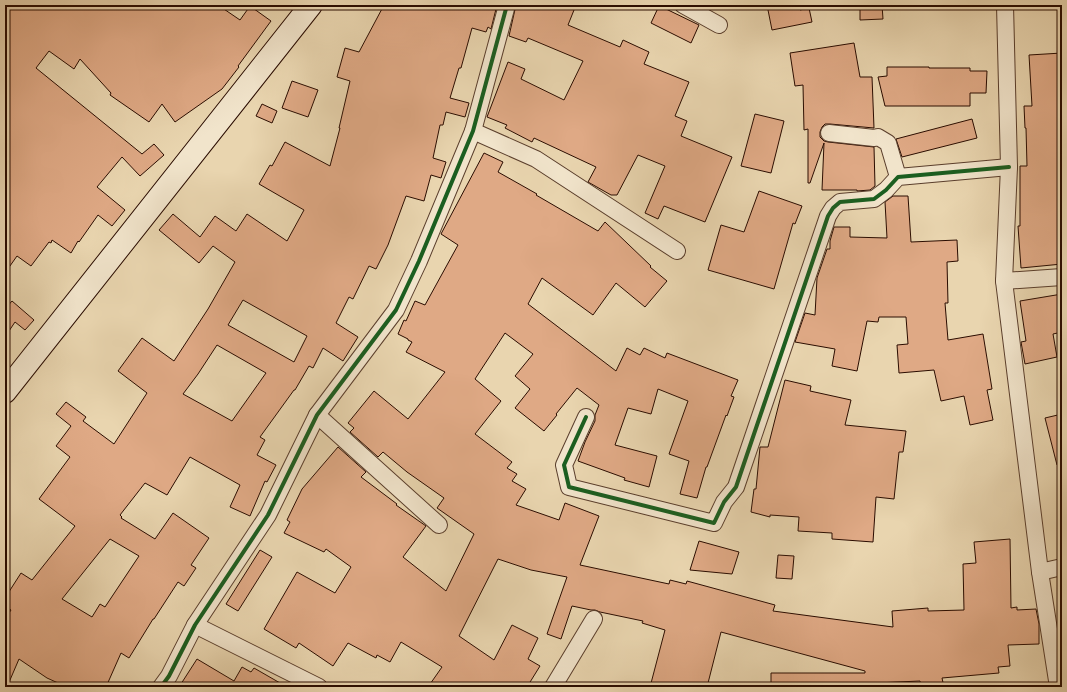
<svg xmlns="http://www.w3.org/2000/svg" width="1067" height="692" viewBox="0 0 1067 692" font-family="Alegreya,serif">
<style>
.building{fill:#dfa985;stroke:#2a0c00;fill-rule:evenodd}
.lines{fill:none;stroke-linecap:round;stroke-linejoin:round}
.street-casing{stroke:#5a3e2c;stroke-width:18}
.secondary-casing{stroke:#2a0c00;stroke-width:24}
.street{stroke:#f1e4cb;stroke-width:16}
.secondary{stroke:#f1e4cb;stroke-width:22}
.cycleway-casing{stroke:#f1e4cb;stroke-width:6}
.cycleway{stroke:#1b5e20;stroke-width:4}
</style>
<rect width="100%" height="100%" fill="#e9d5af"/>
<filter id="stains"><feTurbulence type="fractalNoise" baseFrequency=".005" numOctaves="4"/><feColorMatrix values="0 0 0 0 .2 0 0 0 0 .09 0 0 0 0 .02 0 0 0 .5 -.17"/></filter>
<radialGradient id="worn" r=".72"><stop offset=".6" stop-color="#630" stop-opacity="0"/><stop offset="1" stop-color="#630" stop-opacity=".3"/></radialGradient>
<g class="building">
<path d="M5 5H218L240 20 250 6 271 21 238 66 239 67 222 89 175 122 162 104 149 122 110 95 111 93 80 59 74 69 49 51 36 68 142 154 154 144 164 155 140 176 122 157 97 187 125 210 112 226 98 215 79 242 78 241 71 253 52 240 51 243 49 242 31 266 17 256 5 273Z"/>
<path d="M384 5H497L491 29 488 27 486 32 472 28 461 68H459L450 98 469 103 465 117 446 112 443 125H440L433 158 446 162 441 178 431 175 424 201 406 196 388 245 376 269 369 266 353 299 349 297 336 323 358 337 343 361 323 348 313 368 309 366 295 390H294L260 437 265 440 257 455 276 465 267 482 265 481 250 516 230 507 240 485 190 457 167 495 145 483 120 515 122 517 121 518 155 539 173 513 209 538 191 565 196 568 184 586 178 582 154 619H153L129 658 121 653 106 687H67L47 678 19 659 7 687H5V619L11 610 5 606V598L21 573 32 580 75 526 39 499 70 457 56 446 71 426 56 414 66 402 86 417 83 421 114 444 147 393 118 371 142 338 174 361 208 309 235 262 213 246 199 263 159 230 173 214 200 237 215 216 236 231 247 214 287 241 304 210 259 184 270 165 272 166 285 142 330 166 340 128H339L350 81 337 77 345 48 359 52ZM243 300 307 336 294 362 228 325ZM217 345 266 373 232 421 183 394 198 374ZM110 539 139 556 105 607 100 604 92 617 62 599Z"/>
<path d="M516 5H576L568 25 620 47 623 40 649 52 644 64 689 82 675 116 687 121 681 136 732 157 705 222 664 206 658 219 645 213 665 166 638 155 617 195H611L588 182 596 167 534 138 532 142 505 128 507 125 487 117 508 62 525 69 521 79 564 100 583 61 528 38 526 42 509 36Z"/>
<path d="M767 5H799L800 10 809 8 812 22 772 30Z"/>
<path d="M860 5H882L883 19 860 20Z"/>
<path d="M658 8H664L699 25 691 43 651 23Z"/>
<path d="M854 43 860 77H872L874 128 830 124H825L822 127 820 132V137L824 141 828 142 874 147 875 186 870 190 857 191V190H822L824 143 810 183H808V129L804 130 803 85 795 86 790 53Z"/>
<path d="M1062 53V264L1021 268 1018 226H1020V166H1027L1026 128H1025L1024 106H1032L1029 55Z"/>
<path d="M887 67H929V68H970V71H987L986 93H970V106H885L878 77 887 76Z"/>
<path d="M292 81 318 90 308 117 282 108Z"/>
<path d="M262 104 277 111 272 123 256 116Z"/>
<path d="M755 114 784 121 771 173 741 166Z"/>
<path d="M972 119 977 138 902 157 896 139Z"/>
<path d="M484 153 503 162 498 172 537 194 536 195 598 231 605 222 651 266 650 267 667 281 645 307 616 283 593 315 542 278 528 304 616 371 627 348 640 355 644 348 665 358 667 353 738 380 731 396 734 397 727 416 726 415 707 467H706L697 498 680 494 689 461 669 454 688 401 658 389 651 414 628 408 615 445 657 456 649 487 624 480 625 478 578 461 585 442 595 421V415L599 405 577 388 556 414 557 415 544 431 515 408 530 389 515 376 533 354 505 333 475 379 501 401 475 434 512 462 507 468 517 474 512 481 526 489 516 505 559 520 565 503 599 516 580 565 669 584 670 580 686 584 687 581 775 605 773 611 893 627 892 611 928 608V611L964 610 963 564 976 563 974 542 1010 539 1011 608 1017 607V610L1036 609 1039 624V644L1008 645 1010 666 998 667 999 673 942 678 944 687H921L920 681 876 683V687H771V673H865V671L721 632 707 687H650L665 630 642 623 643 621 600 612 595 610H591L572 606 561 639 547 634 567 577 531 570 498 559 459 636 494 660 512 625 538 638 528 659 540 666 527 687H428L442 667 401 642 390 662 377 655 376 658 348 643 333 666 299 643 296 648 264 629 297 572 335 593 351 567 326 549 324 552 284 533 290 522 287 520 302 489 338 447 366 472 361 477 397 504 396 505 426 526 403 557 446 591 474 534 437 508 444 498 407 472 383 452 378 457 350 432 354 428 348 423 374 391 408 419 445 372 406 352 412 342 408 340V339L398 334 404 320 406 321 415 301 425 305 458 245 441 234Z"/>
<path d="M759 191 802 206 795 224 793 223 774 289 708 270 721 225 744 232Z"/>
<path d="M893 196H908L911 242 957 240 958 261 947 262 948 303H945L948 340 983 334 992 389 987 390 993 420 970 425 964 396 941 401 934 370 899 373 897 345 908 344 906 317H879L878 322 867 321 857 371 832 366 835 349 795 342 805 313 815 315 817 278 827 249H830V241L834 227H850V237L887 238 885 202Z"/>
<path d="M1062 294V332L1053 334 1057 357 1025 364 1021 342 1026 341 1020 301Z"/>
<path d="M12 301 34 320 25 330 15 322 5 337V309Z"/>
<path d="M785 380 811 386 810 391 851 400 845 425 906 431 903 452H899L894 499 876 497 873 542 832 539V533L798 531 799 517 770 515V517L751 512 754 489H756L760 447H768Z"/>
<path d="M1062 414V464L1057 465 1045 418Z"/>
<path d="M699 541 739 552 732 574 690 570Z"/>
<path d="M260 550 272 557 238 611 226 604Z"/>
<path d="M778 555 794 556 792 579 776 578Z"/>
<path d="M197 659 234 681 242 667 251 672 254 668 287 687H179Z"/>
</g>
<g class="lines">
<g class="street-casing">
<g id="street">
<path d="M683 5 719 25"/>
<path d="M1005 5 1009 167 1004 281 1040 572 1058 687"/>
<path d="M473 131 536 159 677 251"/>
<path d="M829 133 874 138 878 137 888 143 898 177"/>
<path d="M1004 281 1062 277"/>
<path d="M317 415 439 525"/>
<path d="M586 417 564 465 569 487 714 523 724 502 736 487 828 216 833 208 840 202 874 199 886 190 898 177 1009 167"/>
<path d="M1040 572 1062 567"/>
<path d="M195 625 319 687"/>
<path d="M161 687 169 676 195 625 268 515 317 415 396 310 419 261 473 131 507 5"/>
<path d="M553 687 594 619"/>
</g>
</g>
<g class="secondary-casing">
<path id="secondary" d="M5 392 311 5"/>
</g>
<use href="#street" class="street"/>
<use href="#secondary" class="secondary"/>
<g class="cycleway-casing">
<g id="cycleway">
<path d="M586 417 564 465 569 487 714 523 724 502 736 487 828 216 833 208 840 202 874 199 886 190 898 177 1009 167"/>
<path d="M161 687 169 676 195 625 268 515 317 415 396 310 419 261 473 131 507 5"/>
</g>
</g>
<use href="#cycleway" class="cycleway"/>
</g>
<rect width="1067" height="692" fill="none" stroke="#e9d5af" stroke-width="20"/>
<rect x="6" y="6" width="1055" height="680" fill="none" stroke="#2a0c00" stroke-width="2"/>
<rect x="10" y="10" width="1047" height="672" fill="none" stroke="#2a0c00"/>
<rect width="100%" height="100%" filter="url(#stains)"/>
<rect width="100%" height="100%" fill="url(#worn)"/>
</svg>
